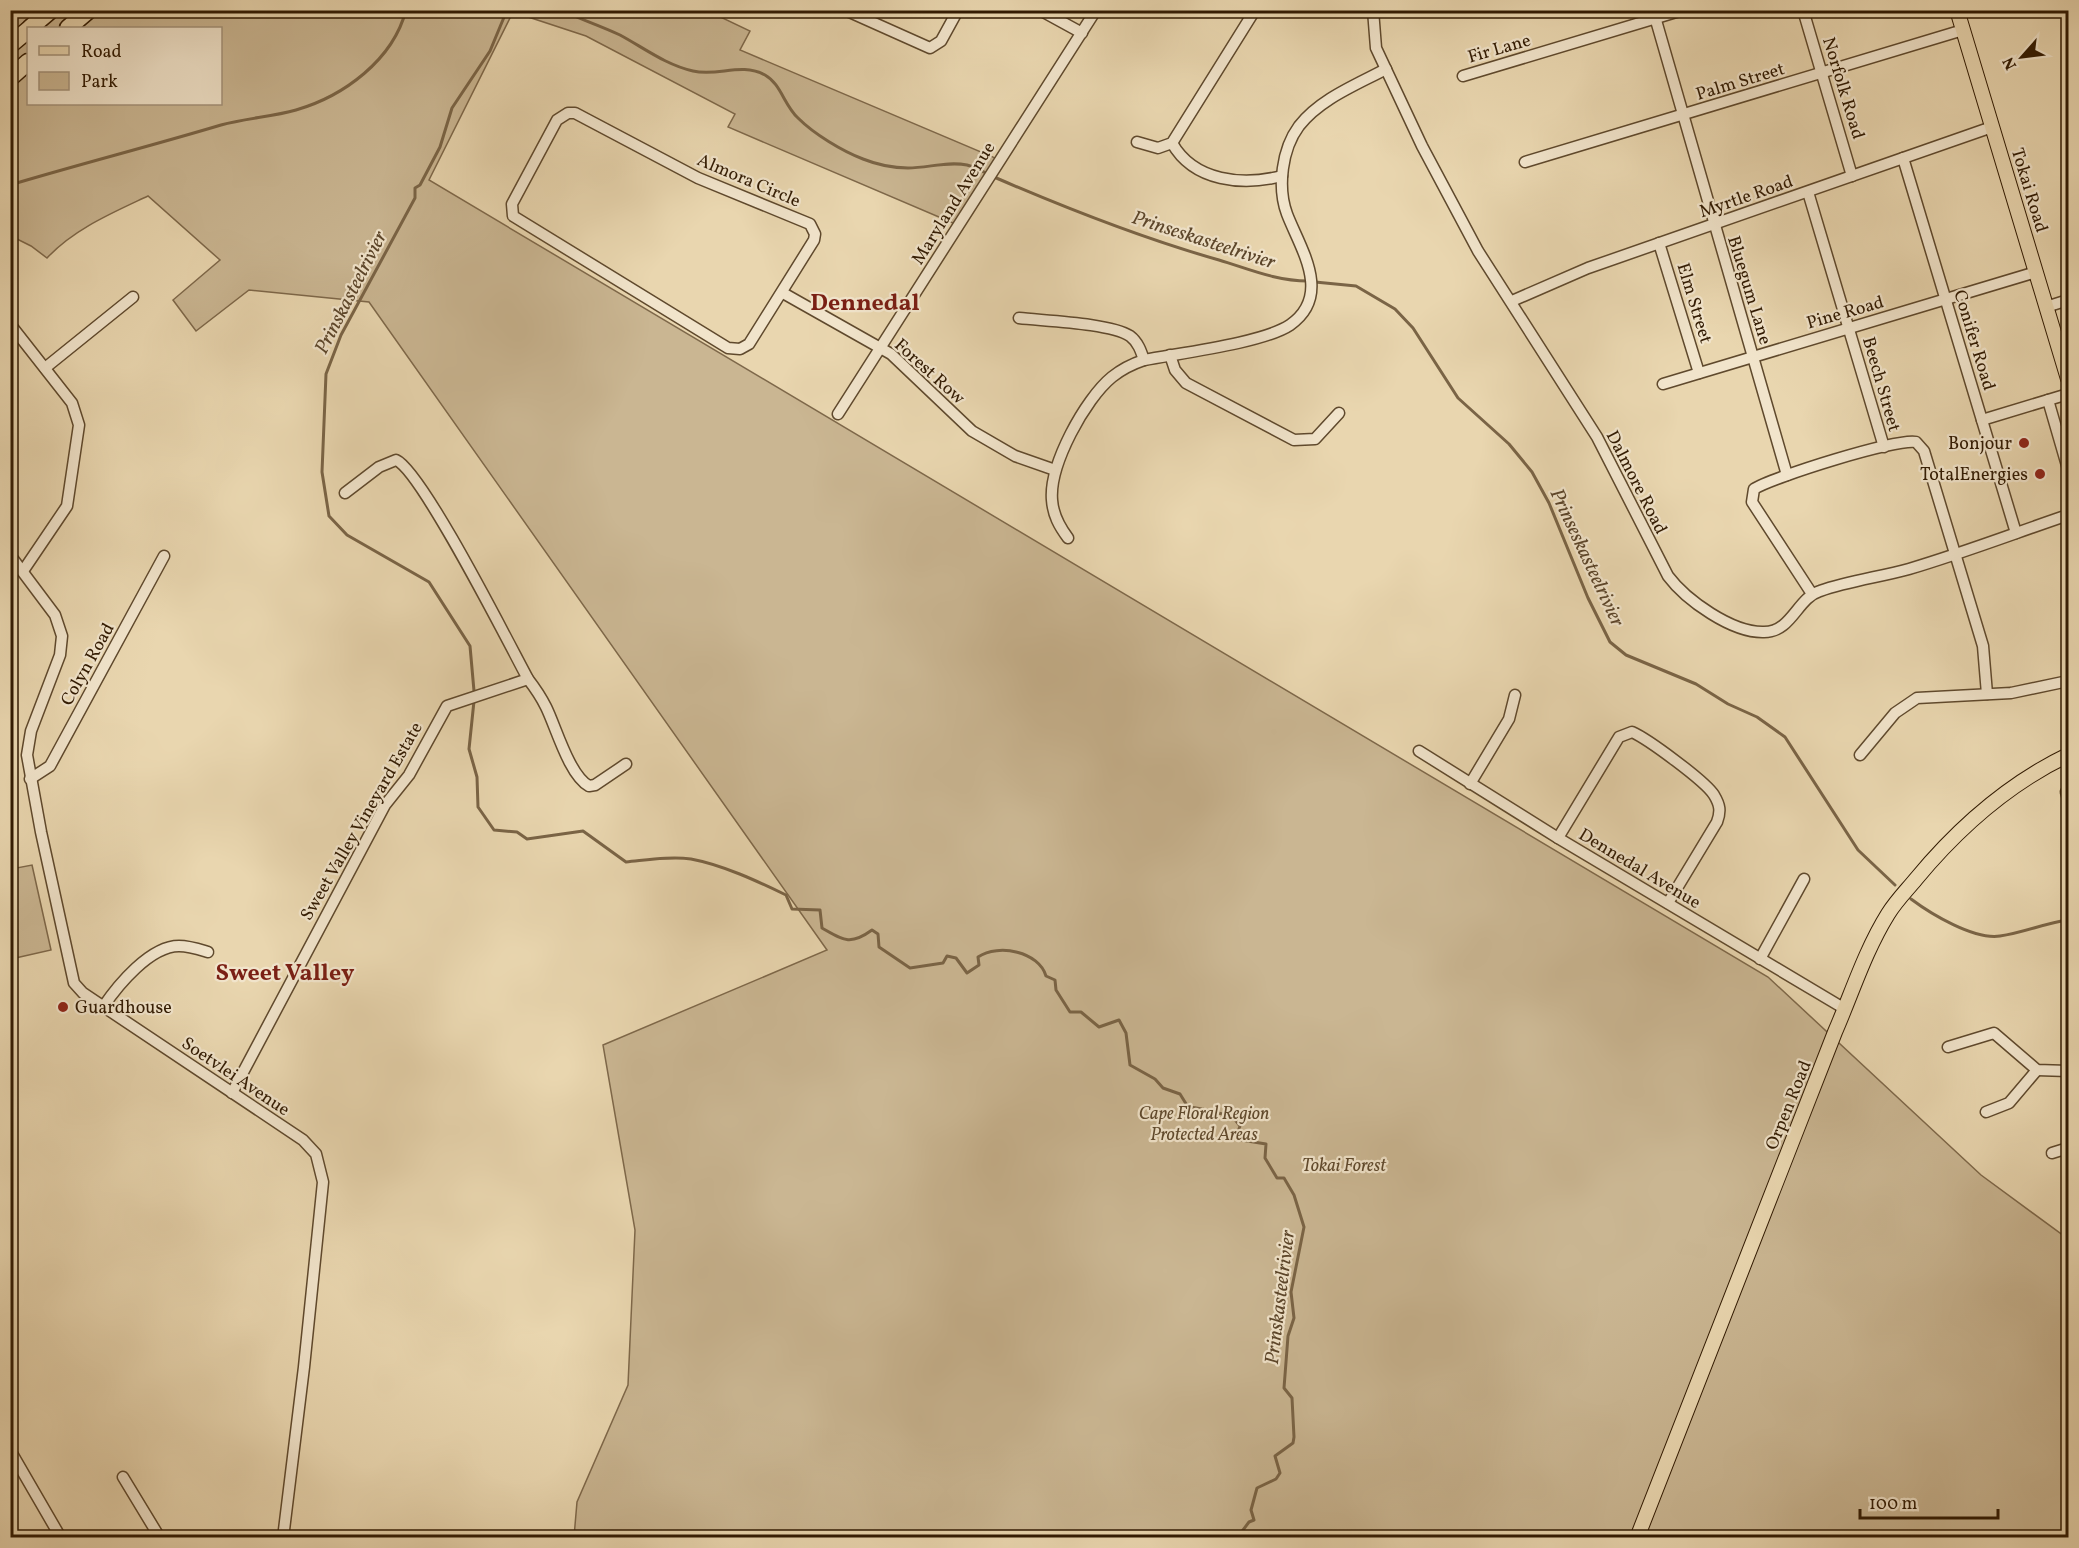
<svg xmlns="http://www.w3.org/2000/svg" width="2079" height="1548" viewBox="0 0 2079 1548" font-family="Vollkorn,serif">
<style>
.green{fill:#cab692;stroke:#7e684a;stroke-width:1.5;fill-rule:evenodd}
.lines{fill:none;stroke-linecap:round;stroke-linejoin:round}
.stream{stroke:#7a6446;stroke-width:3}
.minor-casing{stroke:#5f492d;stroke-width:13}
.major-casing{stroke:#311a02;stroke-width:16}
.highway-casing{stroke:#311a02;stroke-width:19}
.minor{stroke:#f1e4cb;stroke-width:10}
.major{stroke:#e9d6af;stroke-width:14}
.highway{stroke:#e9d6af;stroke-width:16}
.poi-dot{fill:#8f2418;stroke:#f1e4cb;stroke-width:2}
.labels{text-anchor:middle;stroke-width:4.5;stroke-linejoin:round;paint-order:stroke}
.street-label{font-size:18px;fill:#311a02;stroke:#f1e4cb}
.poi-label{font-size:18px;fill:#311a02;stroke:#f1e4cb;text-anchor:end}
.park-label{font-size:18px;font-style:italic;fill:#5f492d;stroke:#f1e4cb}
.water-label{font-size:20px;font-style:italic;fill:#5b452a;stroke:#f1e4cb}
.district-label{font-size:24px;font-weight:bold;fill:#7a1f14;stroke:#f1e4cb}
</style>
<rect width="100%" height="100%" fill="#e9d6af"/>
<filter id="stains"><feTurbulence type="fractalNoise" baseFrequency=".00333" numOctaves="4"/><feColorMatrix values="0 0 0 0 .2 0 0 0 0 .09 0 0 0 0 .02 0 0 0 .5 -.17"/></filter>
<radialGradient id="worn" r=".72"><stop offset=".6" stop-color="#630" stop-opacity="0"/><stop offset="1" stop-color="#630" stop-opacity=".3"/></radialGradient>
<g class="green">
<path d="M11 11H708L750 31 740 50 1000 160 960 226 728 127 735 114 586 36 513 12 429 180 1768 977 1981 1175 2068 1239V1537H574L577 1502 628 1385 635 1230 603 1045 827 950 369 302 249 290 196 331 173 300 220 260 148 196C112 213 74 229 47 258L31 246 11 236ZM28 28H220V104H28Z"/>
<path d="M32 865 51 950 11 959V869Z"/>
</g>
<g class="lines">
<g class="stream">
<path d="M560 10C580 19 601 26 620 35 644 48 666 65 693 71 718 77 741 62 765 75 781 84 784 105 798 118 814 134 842 151 863 159 878 165 892 168 908 168 928 168 947 161 967 165 974 167 982 171 988 174"/>
<path d="M994 177C1068 209 1141 238 1219 260 1249 269 1276 281 1308 281"/>
<path d="M10 185C80 164 151 146 221 125 245 118 272 117 296 110 344 96 393 60 406 10"/>
<path d="M1315 282 1356 286 1395 309 1413 328 1458 398 1509 444 1532 472 1549 503 1588 598 1610 642 1626 655 1696 684 1728 704 1757 717 1785 737 1858 850 1895 885"/>
<path d="M474 691 470 646 429 582 347 535 329 516 322 472 326 374 341 335 415 198V188L420 185 440 147 452 108 490 51 507 10"/>
<path d="M474 701 469 749 477 777 478 807 494 830 517 832 527 839 583 831 626 862C647 860 670 856 691 859 723 865 757 881 786 895L792 909 820 910 822 928C843 940 850 946 872 930L878 934 879 947 910 968 943 963 947 956 956 958 967 973 979 965 978 957C999 943 1039 952 1046 976L1055 980 1056 990 1070 1012H1081L1099 1027 1119 1020 1126 1033 1130 1065 1155 1079 1163 1088 1180 1094 1188 1107C1204 1108 1218 1113 1233 1117L1240 1126 1237 1135 1241 1140 1266 1144 1265 1158 1277 1178H1284L1294 1195 1304 1227 1291 1292 1294 1318 1288 1336 1284 1388 1292 1398 1294 1437 1293 1443 1275 1456 1280 1473 1276 1479 1257 1488 1251 1510 1254 1520 1249 1522 1237 1538"/>
<path d="M1911 899C1931 914 1974 940 2000 936 2023 933 2045 923 2068 920"/>
</g>
<g class="minor-casing">
<g id="minor">
<path d="M845 10 930 48 941 41 958 10"/>
<path d="M1040 10 1082 33"/>
<path d="M1373 10 1376 48 1422 146 1478 251 1597 437 1668 576C1686 600 1732 633 1764 632 1792 632 1797 598 1820 591 1849 581 1880 577 1909 569 1963 553 2015 533 2068 515"/>
<path d="M1653 10 1787 475"/>
<path d="M1803 10 1852 176"/>
<path d="M1463 76 1683 10"/>
<path d="M568 113H575L698 178 810 224 815 234 814 240 749 344 740 349 728 348 513 216 512 204 557 120Z"/>
<path d="M1137 142 1158 148 1172 143 1255 10"/>
<path d="M1172 143C1194 182 1243 186 1282 176"/>
<path d="M1903 158 2016 533"/>
<path d="M1525 162 1963 30"/>
<path d="M1808 192 1884 447"/>
<path d="M1659 243 1699 373"/>
<path d="M783 293 891 354 972 431 1015 456 1055 470"/>
<path d="M1512 301 1588 268 1992 127"/>
<path d="M2046 307 2068 300"/>
<path d="M1019 318C1045 321 1110 323 1130 336 1138 342 1141 351 1144 360"/>
<path d="M10 324 72 403 79 425 67 506 23 571"/>
<path d="M1170 355 1175 370 1186 383 1294 440 1315 439 1339 413"/>
<path d="M45 368 133 297"/>
<path d="M1663 384 2036 272"/>
<path d="M2048 400 2068 469"/>
<path d="M838 414 1096 10"/>
<path d="M1982 420 2068 394"/>
<path d="M345 493 379 467 396 460C422 471 509 644 528 679 535 688 541 697 546 707 556 727 569 775 589 786L595 785 626 764"/>
<path d="M1068 538C1059 526 1053 515 1052 500 1049 465 1085 399 1112 377 1122 369 1132 364 1144 360 1180 353 1263 343 1290 325 1333 295 1300 248 1287 214 1277 187 1282 149 1299 126 1320 99 1356 85 1386 69"/>
<path d="M10 555 55 615 62 636 60 655 31 731 27 755 41 832 74 983 83 993 303 1140 316 1154 323 1182 304 1367 283 1538"/>
<path d="M1812 594 1752 502 1754 489C1773 477 1897 438 1916 442L1924 451 1983 646 1987 694"/>
<path d="M1419 751 1558 838 1845 1009"/>
<path d="M1860 755 1895 713 1917 698 2011 693 2068 681"/>
<path d="M30 779 50 766 164 556"/>
<path d="M1470 784 1509 719 1515 695"/>
<path d="M2066 792 2068 799"/>
<path d="M1558 838 1619 737 1632 732C1648 739 1705 781 1714 795 1720 805 1721 811 1717 822L1668 903"/>
<path d="M1760 959 1804 879"/>
<path d="M103 1007C118 985 150 946 179 946 189 946 198 949 208 952"/>
<path d="M1948 1047 1994 1033 2037 1070 2068 1071"/>
<path d="M232 1093 385 805 409 775 447 706 528 679"/>
<path d="M1986 1112 2009 1103 2037 1070"/>
<path d="M2052 1153 2068 1148"/>
<path d="M10 1450 61 1538"/>
<path d="M123 1477 160 1538"/>
</g>
</g>
<g class="major-casing">
<g id="major">
<path d="M1957 10 2068 379"/>
<path d="M1637 1538 1835 1032C1852 993 1865 951 1888 914 1896 901 1907 890 1916 879 1959 827 2008 784 2068 755"/>
</g>
</g>
<g class="highway-casing">
<g id="highway">
<path d="M30 28 51 10"/>
<path d="M68 28 89 10"/>
<path d="M10 45 28 30"/>
<path d="M10 78 28 62"/>
</g>
</g>
<use href="#minor" class="minor"/>
<use href="#major" class="major"/>
<use href="#highway" class="highway"/>
</g>
<g class="poi-dot">
<circle cx="2024" cy="443" r="6"/>
<circle cx="2040" cy="474" r="6"/>
<circle cx="63" cy="1007" r="6"/>
</g>
<g class="labels">
<g class="street-label">
<text transform="translate(1499 48) rotate(-16)" y="6">Fir Lane</text>
<text transform="translate(1740 81) rotate(-17)" y="6">Palm Street</text>
<text transform="translate(1844 88) rotate(73)" y="6">Norfolk Road</text>
<text transform="translate(749 180) rotate(23)" y="6">Almora Circle</text>
<text transform="translate(2030 190) rotate(73)" y="6">Tokai Road</text>
<text transform="translate(1746 196) rotate(-19)" y="6">Myrtle Road</text>
<text transform="translate(953 203) rotate(-58)" y="6">Maryland Avenue</text>
<text transform="translate(1750 290) rotate(73)" y="6">Bluegum Lane</text>
<text transform="translate(1695 303) rotate(73)" y="6">Elm Street</text>
<text transform="translate(1845 312) rotate(-16)" y="6">Pine Road</text>
<text transform="translate(1975 340) rotate(73)" y="6">Conifer Road</text>
<text transform="translate(930 371) rotate(42)" y="6">Forest Row</text>
<text transform="translate(1882 384) rotate(74)" y="6">Beech Street</text>
<text transform="translate(1637 482) rotate(63)" y="6">Dalmore Road</text>
<text transform="translate(87 664) rotate(-61)" y="6">Colyn Road</text>
<text transform="translate(361 821) rotate(-60)" y="6">Sweet Valley Vineyard Estate</text>
<text transform="translate(1640 868) rotate(31)" y="6">Dennedal Avenue</text>
<text transform="translate(236 1076) rotate(34)" y="6">Soetvlei Avenue</text>
<text transform="translate(1788 1105) rotate(-68)" y="6">Orpen Road</text>
</g>
<g class="poi-label">
<text x="2012" y="449">Bonjour</text>
<text x="2028" y="480">TotalEnergies</text>
<text x="75" y="1013" text-anchor="start">Guardhouse</text>
</g>
<g class="park-label">
<text x="1204" y="1119">Cape Floral Region<tspan x="1204" dy="21">Protected Areas</tspan></text>
<text x="1344" y="1171">Tokai Forest</text>
</g>
<g class="water-label">
<text transform="translate(1204 239) rotate(18)" y="7">Prinseskasteelrivier</text>
<text transform="translate(350 292) rotate(-63)" y="7">Prinskasteelrivier</text>
<text transform="translate(1588 557) rotate(65)" y="7">Prinseskasteelrivier</text>
<text transform="translate(1279 1297) rotate(-83)" y="7">Prinskasteelrivier</text>
</g>
<g class="district-label">
<text x="865" y="310">Dennedal</text>
<text x="285" y="980">Sweet Valley</text>
</g>
</g>
<rect width="2079" height="1548" fill="none" stroke="#e9d6af" stroke-width="36"/>
<rect x="12" y="12" width="2055" height="1524" fill="none" stroke="#311a02" stroke-width="3"/>
<rect x="18" y="18" width="2043" height="1512" fill="none" stroke="#311a02" stroke-width="1.5"/>
<rect x="27" y="27" width="195" height="78" fill="#f1e4cb" stroke="#a4937b" stroke-width="1.5"/>
<rect x="39" y="46" width="30" height="9" fill="#e9d6af" stroke="#a4937b" stroke-width="1.5"/>
<text x="81" y="57" font-size="18" fill="#311a02">Road</text>
<rect x="39" y="72" width="30" height="18" fill="#cab692" stroke="#a4937b" stroke-width="1.5"/>
<text x="81" y="87" font-size="18" fill="#311a02">Park</text>
<g transform="translate(2022 57) rotate(242)" stroke="#f1e4cb" stroke-width="4.5" paint-order="stroke">
<path d="M0-4.5L10 22L0 15L-10 22Z" fill="#311a02"/>
<text y="-9" font-size="16" font-weight="bold" text-anchor="middle" fill="#311a02">N</text>
</g>
<path d="M1860 1509v9h138v-9" fill="none" stroke="#311a02" stroke-width="3"/>
<text x="1869" y="1509" font-size="18" fill="#311a02" stroke="#f1e4cb" stroke-width="4.5" paint-order="stroke">100 m</text>
<rect width="100%" height="100%" filter="url(#stains)"/>
<rect width="100%" height="100%" fill="url(#worn)"/>
</svg>
